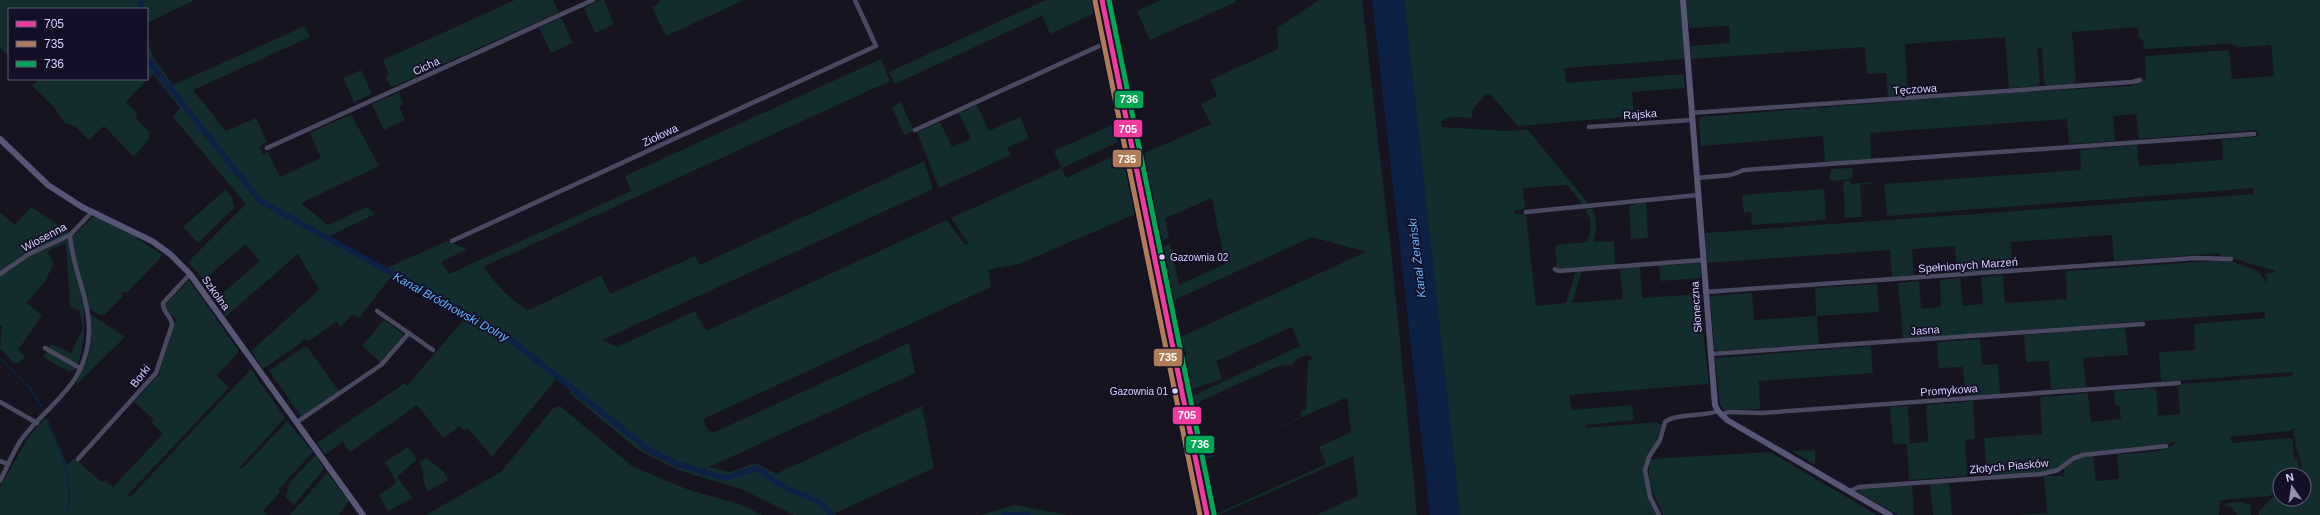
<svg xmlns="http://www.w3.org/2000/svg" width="2320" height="515" viewBox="0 0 2320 515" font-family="Helvetica,sans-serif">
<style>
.green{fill:#132c2d}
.water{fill:#0d2144}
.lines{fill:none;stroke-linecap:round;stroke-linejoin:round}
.stream{stroke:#0d2144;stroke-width:1.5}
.canal{stroke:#0d2144;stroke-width:5.5}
.street{stroke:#4a4962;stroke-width:4.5}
.secondary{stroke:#575674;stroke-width:6}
.bus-1-casing{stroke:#130f26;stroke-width:8}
.bus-2-casing{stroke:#130f26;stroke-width:8}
.bus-3-casing{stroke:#130f26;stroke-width:8}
.bus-1{stroke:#f13a9d;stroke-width:5}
.bus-2{stroke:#b07c57;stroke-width:5}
.bus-3{stroke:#00a651;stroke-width:5}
.bus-dot{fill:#d9d4ff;stroke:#130f26;stroke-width:1.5}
.labels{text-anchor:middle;stroke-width:3.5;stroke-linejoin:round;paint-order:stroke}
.bus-label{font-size:10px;fill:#d9d4ff;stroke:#130f26;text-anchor:start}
.street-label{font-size:11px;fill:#d9d4ff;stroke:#130f26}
.water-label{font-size:12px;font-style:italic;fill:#62b6ff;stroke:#130f26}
.line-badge{stroke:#130f26;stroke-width:1.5}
.badge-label{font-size:11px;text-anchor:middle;font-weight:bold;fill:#fff}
</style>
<rect width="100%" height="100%" fill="#161421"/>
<g class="green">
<path d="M0 0H195L147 23V9H9V51L7 54 0 48Z"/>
<path d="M515 0H553L559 12 395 86H390L386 77 389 74 383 60Z"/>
<path d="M600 0H604L614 24 595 33 584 8Z"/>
<path d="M659 0H744L666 36 652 7 660 3Z"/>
<path d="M1046 0H1094L1097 12 1050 34 1042 16 895 84 889 72Z"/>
<path d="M1161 0H1235L1236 2 1150 40 1137 11Z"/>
<path d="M1319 0H1362L1393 270 1417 515H1316L1358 496 1353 456 1218 515H1214L1326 464 1319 447 1351 432 1347 397 1203 461V457L1219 454 1300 417 1302 410H1306L1308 363 1306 362 1312 359 1310 355 1300 357 1291 365 1279 366 1200 401 1196 409 1200 431 1204 432 1200 433 1203 448 1207 447 1202 451 1190 397 1300 346 1292 327 1216 361 1222 379 1189 390 1178 338 1366 252 1312 237 1170 302C1167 283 1166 265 1164 246L1170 244 1179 285 1225 264 1212 198 1165 218 1169 238 1158 241 1140 155 1211 124 1201 104 1217 96 1210 80 1278 49 1277 28Z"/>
<path d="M1404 0H1680L1685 59 1564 68 1566 83 1684 74 1685 88 1632 92 1634 116 1518 126 1491 95 1486 94 1473 109 1472 118 1452 117 1441 121 1442 127 1506 131 1528 130 1588 203 1583 205 1567 185 1523 188 1525 209 1514 210 1515 214H1526L1536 306 1566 303 1576 271H1582L1572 303 1623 299 1620 269 1640 267 1642 298 1702 294V321L1709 384 1569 395 1572 410 1632 405 1634 420 1586 425V428L1657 422 1661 425 1656 445 1645 461 1643 473 1649 497 1656 515H1460Z"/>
<path d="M1686 0H2320V515H2259V511L2280 490V499H2304V475H2294L2302 466 2293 434 2295 428 2289 431 2230 437 2232 443 2290 438 2293 440 2294 460 2297 458 2299 467 2290 475H2280V486L2270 496 2220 500 2219 515H2017L2047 513 2044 476H2062L2064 477V468L2080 457 2093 456 2096 481 2119 479 2117 454C2129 453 2170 453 2176 442L2075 454 2057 470 2040 473 1987 475 1984 438 2042 434 2040 397 2088 393 2091 422 2121 419 2119 406H2115L2114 391 2156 388 2158 416 2180 414 2178 387H2181V384L2293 376 2292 372 2161 382 2159 352 2195 350 2194 324 2265 318V312L1903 339 1898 283 1919 281 1921 309 1941 307 1940 280 1960 278 1963 306 1983 304 1981 277 2003 275 2005 303 2067 299 2066 271 2228 260 2258 271 2267 283 2266 274 2275 272V270C2256 268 2239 257 2220 256V253L2114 261 2112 235 2011 242 2012 269 1957 272 1955 246 1912 249 1914 275 1892 277 1890 250 1707 263 1705 233 2254 194 2253 188 1887 216 1884 184 2081 170 2080 150 2137 145 2139 166 2223 160 2222 139 2256 137 2260 134 2255 130 2139 139 2136 114 2113 116 2115 141 2069 144 2067 119 1870 133 1871 159 1825 162 1823 136 1701 146 1699 117 2021 92 2131 86 2146 79 2145 59 2147 56 2229 50 2232 79 2274 76 2271 45 2241 47 2228 44 2144 49 2143 40 2139 38 2138 27 2072 32 2076 81 2074 84 2047 86 2044 83 2042 48H2037L2040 84 2037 86 2009 88 2005 37 1905 44 1908 93 1906 96 1888 97 1886 73 1867 74 1865 47 1691 59 1690 46 1730 43 1729 26 1689 28Z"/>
<path d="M561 18 573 43 551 53 539 28Z"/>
<path d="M305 26 310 37 193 90 226 131 256 118 267 142 259 146 263 154 268 152 280 177 321 158 310 133 351 114 379 166 301 203 328 225 367 207 375 214 328 237 387 268 447 241 467 249 441 262 449 274 631 191 625 176 881 59 890 81 483 267 503 291 527 311 601 275 610 294 695 256 700 265 924 161 933 189 602 340 617 347 695 311 706 331 947 220 965 245 969 244 951 218 1061 168 1054 151 1114 124 1118 142 1062 168 1066 178 1120 153 1119 149 1127 148 1132 169 1129 170 1138 213 1019 264 988 270 991 287 703 419 708 431 715 432 909 343 915 373 709 467 730 472 756 463 776 474 922 406 934 468 835 513 836 515H794L741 489 678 470 640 451 569 393 571 390 556 379 492 457 468 428 464 431 460 426 443 438 417 405 350 452 343 442 325 455 317 443 405 383 407 386 465 318 390 278 359 318 353 314 340 327 337 321 309 341 302 340 301 343 263 369 251 351 319 290 298 254 226 316 215 300 258 263H261L245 244 204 280 214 295 212 297 201 282 203 279 188 262 246 204 173 117 180 108 153 74 126 102 138 114 135 117 149 132V139L134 157 104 126 89 140 75 126 66 124 52 105 32 86 39 79H147V42L154 58 173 85Z"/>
<path d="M361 70 372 94 354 102 343 78Z"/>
<path d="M400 92 399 94 403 104 399 106 405 120 384 130 372 104Z"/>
<path d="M901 102 914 131 904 135 892 107Z"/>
<path d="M977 105 989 131 1020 117 1029 138 1007 148 1011 155 939 188 917 132 940 122 952 147 971 139 959 113Z"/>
<path d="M1852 168 1853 176 1851 179 1831 181 1829 178 1831 169Z"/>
<path d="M1851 180V184L1871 182V184L1860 185 1862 217 1845 218 1843 181Z"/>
<path d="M226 189 232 198 234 208 198 243 183 227Z"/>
<path d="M1824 189 1826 220 1752 225 1751 212 1744 213 1742 195Z"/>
<path d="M1646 202 1648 238 1631 239 1629 206Z"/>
<path d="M31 207 74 235 94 216 138 237 137 239 163 255 128 292H121L122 297 104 315H99L90 309H84C85 331 84 349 76 369L69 372 43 357 51 344 71 353 83 328 79 310 70 307 66 243 47 251 54 263 44 283 26 303 42 315 19 349 25 358 18 363H13L0 348 2 326 0 325V212L15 225Z"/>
<path d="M1585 209H1592C1598 218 1597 231 1593 242L1614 241 1615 265 1557 269 1555 245 1587 242C1591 230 1593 220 1585 209Z"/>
<path d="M1700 263 1701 278 1660 281 1659 266Z"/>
<path d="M189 280 239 351 217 376 229 387 128 495 130 497 251 369 285 418 240 467 242 469 287 421 313 452 278 490 280 492 263 511 267 515H0V487L30 435 47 417 67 465 74 458 100 481H106L113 487 163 434 152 423 154 420 134 402 159 374 176 319 165 308V305Z"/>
<path d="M1877 284 1879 312 1817 316 1819 344 1717 351 1714 349 1710 296 1752 293 1754 320 1816 316 1815 288Z"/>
<path d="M90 314 125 337 77 384 76 382 88 357 90 337Z"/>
<path d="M384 320 402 333 403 336 380 362 362 346Z"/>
<path d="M2125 328 2128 355 2083 358 2086 387 2051 389 2049 361 2026 362 2024 335Z"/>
<path d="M1980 339 1982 365 1998 364 2000 394 1965 396 1963 367 1939 368 1937 342Z"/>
<path d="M1871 346 1873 373 1759 381 1760 409 1724 410 1720 405 1715 358Z"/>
<path d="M304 347H307L339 391 302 417 269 371Z"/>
<path d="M1973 401 1975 439 1965 440 1967 476 1909 480 1907 444H1893L1890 407 1908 406 1910 443 1928 442 1926 405Z"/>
<path d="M560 406 633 467 689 490 740 504 762 515H426L501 472 553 408Z"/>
<path d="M408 447 417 459 397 477 413 498 388 511 379 495 395 484 396 481 385 462Z"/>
<path d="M1815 450V465L1792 451Z"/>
<path d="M1770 452 1877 515H1663L1648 481 1650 459Z"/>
<path d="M314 456H316L324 469 294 505 286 497 289 483Z"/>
<path d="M426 458 443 471 448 480 428 491C421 483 426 472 419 462Z"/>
<path d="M327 473 349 501 339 515H290Z"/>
<path d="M1949 483 1952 515H1933L1930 484Z"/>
<path d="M1912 486 1914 515H1898L1858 492 1861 489Z"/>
<path d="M2242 502 2251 505V515H2237L2232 508 2224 506 2226 503Z"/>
<path d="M1015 505 1068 515H980Z"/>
</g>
<path class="water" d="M1372 0H1404L1460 515H1430Z"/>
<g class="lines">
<g class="stream">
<path d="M0 358 31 389 44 411"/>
<path d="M47 420C60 452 74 476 68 511"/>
</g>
<g class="canal">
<path d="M140 9 142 0"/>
<path d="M147 59 260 201 505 335 648 449 678 464 720 477 727 478 756 468C767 475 777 484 788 489 803 496 823 499 831 515"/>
<path d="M1004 515H1028"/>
</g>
<g class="street">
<path d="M1691 113 2132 82 2140 80"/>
<path d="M1589 127 1692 120"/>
<path d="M915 130 1110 41"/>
<path d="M267 148 593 0"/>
<path d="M1697 178 1731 175 1744 170 2254 134"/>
<path d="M1526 212 1698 195"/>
<path d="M452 241 876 46 855 0"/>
<path d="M1555 269 1558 271 1703 260"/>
<path d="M0 274 29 254 70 235 92 212"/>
<path d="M1705 292 2196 258 2231 259"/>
<path d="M377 311 433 350"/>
<path d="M45 348 80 368"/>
<path d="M1710 354 2143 324"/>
<path d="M0 402 37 423"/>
<path d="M1721 415 1728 412 1762 413 2179 383"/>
<path d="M297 422 381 365 409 333"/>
<path d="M78 459 156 373 172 325C172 316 162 312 163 303L190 274"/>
<path d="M0 461 8 464"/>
<path d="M0 481C7 467 13 452 21 440 50 401 88 386 89 330 89 296 72 268 70 235"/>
<path d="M1849 491 1859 487 2042 474 2058 470 2074 458 2083 455 2166 446"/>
<path d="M1659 515 1650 497 1645 470 1649 457 1660 440 1665 422C1676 413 1703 417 1718 411"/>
</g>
<g class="secondary">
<path d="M1102 0 1207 515"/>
<path d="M1683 0 1715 405 1718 411 1727 420 1890 515"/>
<path d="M0 139 48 185 82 207 152 241 170 254 190 274 363 515"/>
</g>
<g class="bus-1-casing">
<path id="bus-1" d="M1102 0 1207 515"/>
</g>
<g class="bus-2-casing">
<path id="bus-2" d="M1095 1 1200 515"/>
</g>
<g class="bus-3-casing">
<path id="bus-3" d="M1109 0 1214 514"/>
</g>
<use href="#bus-1" class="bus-1"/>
<use href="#bus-2" class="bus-2"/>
<use href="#bus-3" class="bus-3"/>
</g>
<g class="bus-dot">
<circle cx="1162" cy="257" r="3.5"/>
<circle cx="1175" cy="391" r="3.5"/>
</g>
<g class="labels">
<g class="bus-label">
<text x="1170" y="261">Gazownia 02</text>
<text x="1168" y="395" text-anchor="end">Gazownia 01</text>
</g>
<g class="street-label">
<text transform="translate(426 66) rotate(-25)" y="4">Cicha</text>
<text transform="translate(1915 89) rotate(-4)" y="4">Tęczowa</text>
<text transform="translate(1640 114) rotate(-4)" y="4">Rajska</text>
<text transform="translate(660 135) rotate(-25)" y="4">Ziołowa</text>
<text transform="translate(44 237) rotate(-28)" y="4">Wiosenna</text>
<text transform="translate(1968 265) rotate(-4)" y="4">Spełnionych Marzeń</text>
<text transform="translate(216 293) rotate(54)" y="4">Szkolna</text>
<text transform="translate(1696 307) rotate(-94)" y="4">Słoneczna</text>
<text transform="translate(1925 330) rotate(-4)" y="4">Jasna</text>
<text transform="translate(140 376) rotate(-52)" y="4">Borki</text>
<text transform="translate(1949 390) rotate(-4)" y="4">Promykowa</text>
<text transform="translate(2009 466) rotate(-5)" y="4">Złotych Piasków</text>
</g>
<g class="water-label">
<text transform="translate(1417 258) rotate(-97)" y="4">Kanał Żerański</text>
<text transform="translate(451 307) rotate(29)" y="4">Kanał Bródnowski Dolny</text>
</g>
</g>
<g class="line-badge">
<rect x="1114" y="90" width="30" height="19" rx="4" fill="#00a651"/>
<rect x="1113" y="119" width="30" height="19" rx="4" fill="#f13a9d"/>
<rect x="1112" y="149" width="30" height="19" rx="4" fill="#b07c57"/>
<rect x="1153" y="348" width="30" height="19" rx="4" fill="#b07c57"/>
<rect x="1172" y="406" width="30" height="19" rx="4" fill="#f13a9d"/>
<rect x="1185" y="435" width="30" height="19" rx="4" fill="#00a651"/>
</g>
<g class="badge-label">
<text x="1129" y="103">736</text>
<text x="1128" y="133">705</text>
<text x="1127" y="163">735</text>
<text x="1168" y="361">735</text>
<text x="1187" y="419">705</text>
<text x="1200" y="448">736</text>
</g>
<rect x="8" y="8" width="140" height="72" fill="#130f26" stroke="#625e7d"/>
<rect x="16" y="21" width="20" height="6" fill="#f13a9d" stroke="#625e7d"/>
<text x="44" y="28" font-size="12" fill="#d9d4ff">705</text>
<rect x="16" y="41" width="20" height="6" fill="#b07c57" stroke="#625e7d"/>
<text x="44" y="48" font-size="12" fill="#d9d4ff">735</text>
<rect x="16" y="61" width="20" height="6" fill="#00a651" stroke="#625e7d"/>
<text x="44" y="68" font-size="12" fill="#d9d4ff">736</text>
<g transform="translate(2292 487) rotate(347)"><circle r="19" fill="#130f26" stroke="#625e7d"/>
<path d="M0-3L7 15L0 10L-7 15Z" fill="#9591b1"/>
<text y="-6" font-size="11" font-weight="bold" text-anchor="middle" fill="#d9d4ff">N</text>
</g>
</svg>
